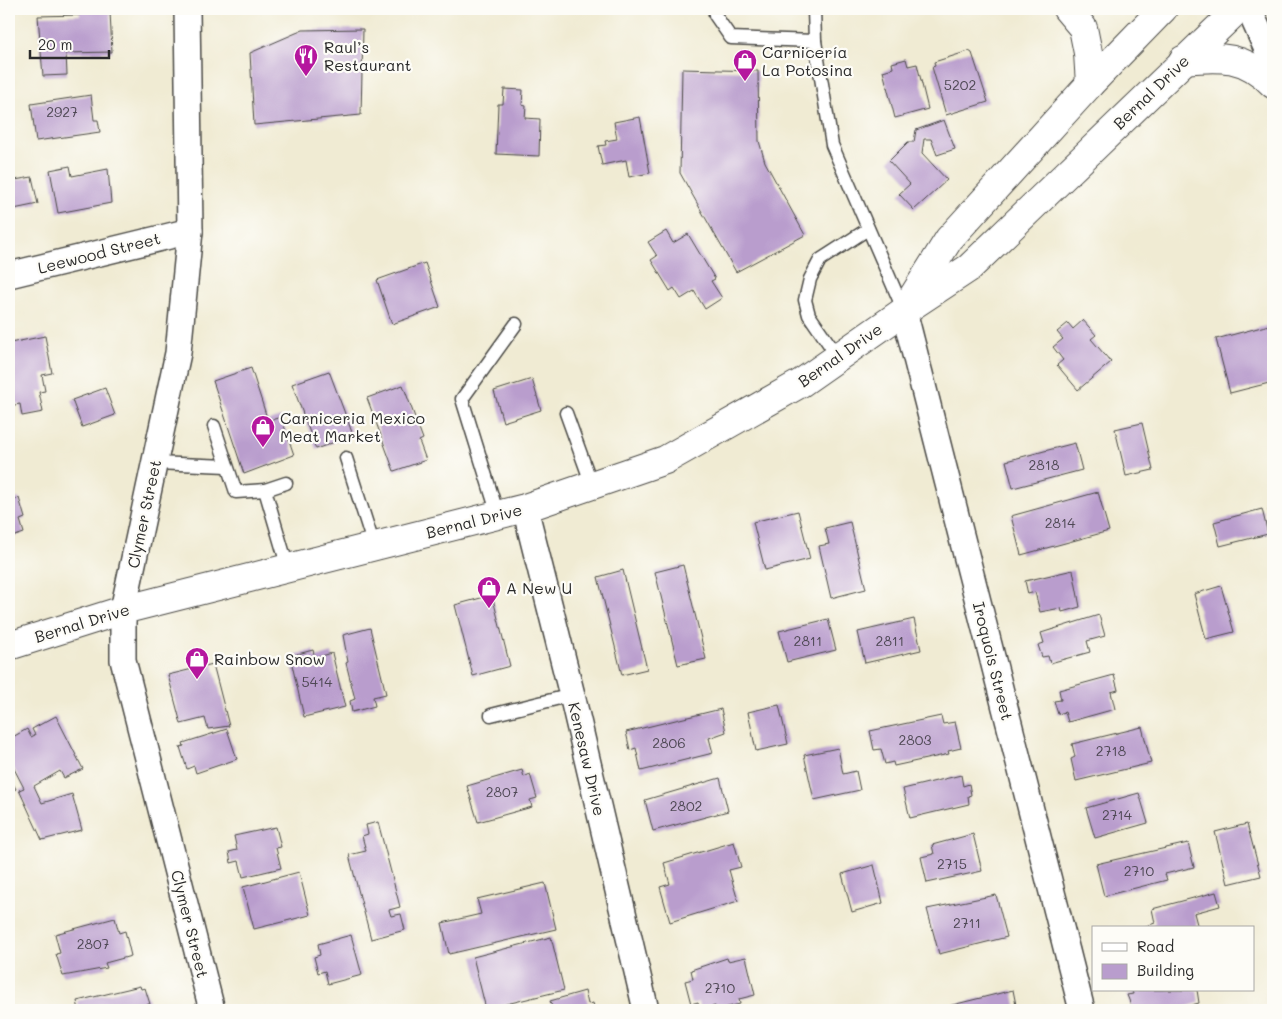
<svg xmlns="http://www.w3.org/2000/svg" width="1282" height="1019" viewBox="0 0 1282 1019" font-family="Mali,sans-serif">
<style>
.building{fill:#b99dcd}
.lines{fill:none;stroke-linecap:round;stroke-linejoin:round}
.lane-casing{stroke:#494844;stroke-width:15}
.street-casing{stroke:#494844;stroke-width:28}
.secondary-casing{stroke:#494844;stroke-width:30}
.lane{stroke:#fff;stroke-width:12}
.street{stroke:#fff;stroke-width:25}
.secondary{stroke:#fff;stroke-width:28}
.labels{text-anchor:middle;stroke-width:4.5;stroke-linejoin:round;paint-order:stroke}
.number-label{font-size:14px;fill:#4e4854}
.poi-label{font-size:16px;fill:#2b2b2b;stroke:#fdfcf7;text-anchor:start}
.street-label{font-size:16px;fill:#2b2b2b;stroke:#fdfcf7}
</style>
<rect width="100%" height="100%" fill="#fdfcf7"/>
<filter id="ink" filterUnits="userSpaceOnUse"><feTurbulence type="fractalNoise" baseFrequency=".02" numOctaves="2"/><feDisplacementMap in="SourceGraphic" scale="10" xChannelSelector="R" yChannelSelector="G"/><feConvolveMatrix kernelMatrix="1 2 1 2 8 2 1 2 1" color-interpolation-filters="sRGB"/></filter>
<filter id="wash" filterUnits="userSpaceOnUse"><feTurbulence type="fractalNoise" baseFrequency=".0096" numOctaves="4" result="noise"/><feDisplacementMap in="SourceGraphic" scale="20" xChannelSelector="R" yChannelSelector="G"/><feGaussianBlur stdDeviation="1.12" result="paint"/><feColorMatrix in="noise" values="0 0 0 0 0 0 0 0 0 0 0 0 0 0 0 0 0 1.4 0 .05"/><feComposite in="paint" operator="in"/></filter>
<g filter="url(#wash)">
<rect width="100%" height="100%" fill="#f0ebd3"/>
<g id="blocks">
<g class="building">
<path d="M79 9H101V12H110L112 52 66 53 67 75 43 76 38 16 80 15Z"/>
<path d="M363 29 361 115 254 125 250 53 303 30Z"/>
<path d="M969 51 972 53 988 102 946 115 932 67 935 66 934 62Z"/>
<path d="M906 59 908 66 917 64 928 109 895 118 883 71 893 68 892 63Z"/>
<path d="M682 69 758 71 759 141 765 162 805 235 736 272 680 173Z"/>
<path d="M504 89 523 90 522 105 526 106 525 118 540 119 539 156 496 154 498 104H503Z"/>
<path d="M91 95 94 120H98L100 132 36 141 31 104Z"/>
<path d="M640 117 650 173 629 177 626 160 602 165 598 146 606 145 605 141 617 139 614 122Z"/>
<path d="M944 120 955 149 937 155 931 139H924L922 153 947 180 914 210 899 194 910 184 889 161 908 142H914L916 130Z"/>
<path d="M70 166 72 176 108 169 111 203 58 213 50 170Z"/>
<path d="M32 177 38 204 9 210V181Z"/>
<path d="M666 231 673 243 688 234 715 279 711 281 722 298 705 309 694 291 681 299 674 288 670 291 651 260 657 256 648 242Z"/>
<path d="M425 263 440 307 392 324 377 280Z"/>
<path d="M1083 320 1096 335 1091 339 1111 362 1078 390 1057 365 1063 360 1053 347 1063 339 1057 332 1068 323 1073 329Z"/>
<path d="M1273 324V382L1230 393 1216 339Z"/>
<path d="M45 336 52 373 42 375 45 391 39 392 43 412 22 416 20 404 9 406V346H11L10 343Z"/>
<path d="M251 368 268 421 281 417 294 455 244 474 213 381Z"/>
<path d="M329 371 353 435 316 449 292 384Z"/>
<path d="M532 379 541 410 503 422 494 391Z"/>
<path d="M403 385 423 439 419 441 426 460 394 471 367 398Z"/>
<path d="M105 388 115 415 82 427 72 400Z"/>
<path d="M1142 423 1153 470 1126 476 1115 429Z"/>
<path d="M1075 443 1082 470 1013 488 1006 461Z"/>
<path d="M1098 492 1109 531 1021 555 1011 516Z"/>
<path d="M19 498 25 518 20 520 24 533 9 538V502Z"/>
<path d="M1262 509 1268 534 1220 546 1214 522Z"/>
<path d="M1273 509V526L1268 510Z"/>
<path d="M798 511 810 559 765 570 753 522Z"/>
<path d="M850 522 866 589 831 598 819 546 829 544 825 528Z"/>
<path d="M683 565 706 659 678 665 655 572Z"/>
<path d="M623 570 647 669 622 675 598 577Z"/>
<path d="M1073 570 1080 607 1062 612 1061 608 1040 612 1035 592 1028 594 1025 581Z"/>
<path d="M1221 586 1234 632 1206 639 1194 594Z"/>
<path d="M492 595 510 666 473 676 455 605Z"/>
<path d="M1099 615 1105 636 1087 641 1090 652 1050 663 1048 656 1042 657 1038 645 1044 643 1041 633Z"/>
<path d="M828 619 836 650 787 662 779 631Z"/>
<path d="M914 619 921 650 865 663 858 632Z"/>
<path d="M370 628 386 694 373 697 375 706 352 712 350 701 355 699 346 663 348 662 343 635Z"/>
<path d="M313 650 315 658 332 653 345 707 304 717 290 656Z"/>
<path d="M213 664 229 726 208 729 205 718 181 724 168 675Z"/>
<path d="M1114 675 1118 690 1111 692 1115 709 1068 722 1065 712 1058 714 1054 701 1061 700 1059 690Z"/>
<path d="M779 705 788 744 756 751 748 712Z"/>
<path d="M721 709 726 732 709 738 713 753 641 771 636 748 630 750 626 732Z"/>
<path d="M56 716 83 769 64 778 60 771 34 786 42 803 72 794 82 830 42 840 19 790 24 788 9 759V739L27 729 31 737 35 735 32 729Z"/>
<path d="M941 716 943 724 955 722 961 748 948 751 949 754 894 766 893 762 885 764 881 749 874 750 870 731Z"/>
<path d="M1142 727 1151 763 1076 781 1071 759 1075 757 1072 744Z"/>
<path d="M227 729 237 759 196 773 194 766 187 769 180 747 184 746 183 743Z"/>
<path d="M838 748 843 774 856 771 860 790 814 800 804 755Z"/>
<path d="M522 770 524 777 530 774 537 798 530 800 532 807 478 822 467 786Z"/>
<path d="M961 775 963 786 969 784 971 795 968 796 969 804 910 818 903 789Z"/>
<path d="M9 776 16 789 9 793Z"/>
<path d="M720 778 728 811 653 831 645 800Z"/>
<path d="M1139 793 1148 823 1095 838 1086 808Z"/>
<path d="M378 822 400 907 389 910 391 916 401 914 405 930 371 939 349 855 366 851 362 836 368 834 366 825Z"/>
<path d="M1247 824 1261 876 1228 884 1215 832Z"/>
<path d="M276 827 281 847 276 848 281 868 243 877 239 861 231 863 229 852 237 850 234 836Z"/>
<path d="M973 834 982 871 927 883 921 857 934 854 932 845Z"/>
<path d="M734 842 741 867 729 870 738 901 670 922 660 887 670 884 664 863Z"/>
<path d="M1188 843 1194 867 1165 874 1167 880 1104 896 1096 864Z"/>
<path d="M874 865 883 903 852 912 842 874Z"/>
<path d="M299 872 310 915 254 929 243 887Z"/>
<path d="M545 883 556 929 449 954 442 923 481 914 477 899Z"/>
<path d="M1216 892 1220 906 1194 913 1198 928H1141L1155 923 1152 909Z"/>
<path d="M996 895 1007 937 939 954 927 909Z"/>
<path d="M115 918 119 933 125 931 131 956 105 963 107 968 63 976 56 954 60 953 55 934Z"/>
<path d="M351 935 362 975 328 984 325 971 318 973 314 957 320 955 318 944Z"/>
<path d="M551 937 564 990 486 1009 473 957Z"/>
<path d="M746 957 755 995 739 999 740 1004 716 1010 715 1006 700 1010 698 1002 691 1004 685 981 693 979 691 970 727 958 728 961Z"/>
<path d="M140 986 141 989 145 988 150 1004 144 1005 145 1010H79L77 1001Z"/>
<path d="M1013 990 1017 1010H932Z"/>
<path d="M1132 990H1197L1199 1003 1178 1009V1010H1133L1127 995 1133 994Z"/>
<path d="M585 991 588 1004 593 1003 595 1010H553L550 1001Z"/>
</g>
</g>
</g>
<g filter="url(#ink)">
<use href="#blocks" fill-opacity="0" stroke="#494844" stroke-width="1"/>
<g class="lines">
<g class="lane-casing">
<g id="lane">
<path d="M715 9V15L731 38 815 41 832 145 904 311"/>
<path d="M814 9 815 41"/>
<path d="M838 357 809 315 805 300 810 279 820 260 868 229"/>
<path d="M566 413 592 485"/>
<path d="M214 426 236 492 265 490 286 483"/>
<path d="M346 458 374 546"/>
<path d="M155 463 227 466"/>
<path d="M265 490 288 568"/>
<path d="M498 515 462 399 516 324"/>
<path d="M491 715 572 695"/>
</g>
</g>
<g class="street-casing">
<g id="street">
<path d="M187 9 190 231 178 353 123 610V660L212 1010"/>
<path d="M1249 9 1273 63"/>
<path d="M9 275 190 231"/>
<path d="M904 311 1082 1010"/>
<path d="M525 508 572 695 646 1010"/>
</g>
</g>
<g class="secondary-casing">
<g id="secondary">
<path d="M1067 9 1083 28 1088 53 1090 84"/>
<path d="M1270 53 1273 46"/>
<path d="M1183 60C1221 56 1245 55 1273 84"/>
<path d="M909 303 949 239 1090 84 1163 9"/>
<path d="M9 646 123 610 525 508 665 460 801 383 904 311 969 268 1238 9"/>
</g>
</g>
<use href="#lane" class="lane"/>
<use href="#street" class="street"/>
<use href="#secondary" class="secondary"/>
</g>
</g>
<defs>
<g id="restaurant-pin" transform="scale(1.25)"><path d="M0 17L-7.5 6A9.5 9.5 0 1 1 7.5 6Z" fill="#b5179e" stroke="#fdfcf7"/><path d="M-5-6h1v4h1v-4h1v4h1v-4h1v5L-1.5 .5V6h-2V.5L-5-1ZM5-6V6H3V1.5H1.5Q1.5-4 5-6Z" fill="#fff"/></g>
<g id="shop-pin" transform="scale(1.25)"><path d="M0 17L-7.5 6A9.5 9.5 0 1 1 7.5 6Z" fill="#b5179e" stroke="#fdfcf7"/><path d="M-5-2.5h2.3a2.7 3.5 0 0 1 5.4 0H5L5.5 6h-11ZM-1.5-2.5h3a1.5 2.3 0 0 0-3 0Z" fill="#fff"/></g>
</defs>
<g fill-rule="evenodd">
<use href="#restaurant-pin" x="306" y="56"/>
<use href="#shop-pin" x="745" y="61"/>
<use href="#shop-pin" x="263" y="427"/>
<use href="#shop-pin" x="489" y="588"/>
<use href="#shop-pin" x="197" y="659"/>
</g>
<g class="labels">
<g class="number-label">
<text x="960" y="90">5202</text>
<text x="62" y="117">2927</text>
<text x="1044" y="470">2818</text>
<text x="1060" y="528">2814</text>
<text x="808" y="646">2811</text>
<text x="890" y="646">2811</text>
<text x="317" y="687">5414</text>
<text x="915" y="745">2803</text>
<text x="669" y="748">2806</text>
<text x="1111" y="756">2718</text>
<text x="502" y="797">2807</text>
<text x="686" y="811">2802</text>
<text x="1117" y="820">2714</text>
<text x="952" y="869">2715</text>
<text x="1139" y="876">2710</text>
<text x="967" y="928">2711</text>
<text x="93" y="949">2807</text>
<text x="720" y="993">2710</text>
</g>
<g class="poi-label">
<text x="324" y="53">Raul’s<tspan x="324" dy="18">Restaurant</tspan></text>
<text x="762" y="58">Carnicería<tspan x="762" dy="18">La Potosina</tspan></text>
<text x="280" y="424">Carniceria Mexico<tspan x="280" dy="18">Meat Market</tspan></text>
<text x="506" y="594">A New U</text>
<text x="214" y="665">Rainbow Snow</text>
</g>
<g class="street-label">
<text transform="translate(1151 92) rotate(-44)" y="6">Bernal Drive</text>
<text transform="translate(99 253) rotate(-14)" y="6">Leewood Street</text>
<text transform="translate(840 355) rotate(-35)" y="6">Bernal Drive</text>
<text transform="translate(144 514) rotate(-78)" y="6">Clymer Street</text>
<text transform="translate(474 521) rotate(-14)" y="6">Bernal Drive</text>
<text transform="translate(82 623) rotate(-17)" y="6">Bernal Drive</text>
<text transform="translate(993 661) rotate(76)" y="6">Iroquois Street</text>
<text transform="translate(587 759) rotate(77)" y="6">Kenesaw Drive</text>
<text transform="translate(190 924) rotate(76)" y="6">Clymer Street</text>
</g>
</g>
<rect width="1282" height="1019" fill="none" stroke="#fdfcf7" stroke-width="30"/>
<rect x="1092" y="926" width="162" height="65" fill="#fdfcf7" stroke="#a9a8a5"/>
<rect x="1102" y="943" width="25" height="8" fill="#ffffff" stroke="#a9a8a5"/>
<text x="1137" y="952" font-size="15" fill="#2b2b2b">Road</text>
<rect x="1102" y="964" width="25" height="15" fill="#b99dcd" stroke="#a9a8a5"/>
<text x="1137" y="976" font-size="15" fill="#2b2b2b">Building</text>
<path d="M30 50v8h79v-8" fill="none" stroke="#2b2b2b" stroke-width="2.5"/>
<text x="38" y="50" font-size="15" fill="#2b2b2b" stroke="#fdfcf7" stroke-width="4" paint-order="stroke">20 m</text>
</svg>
